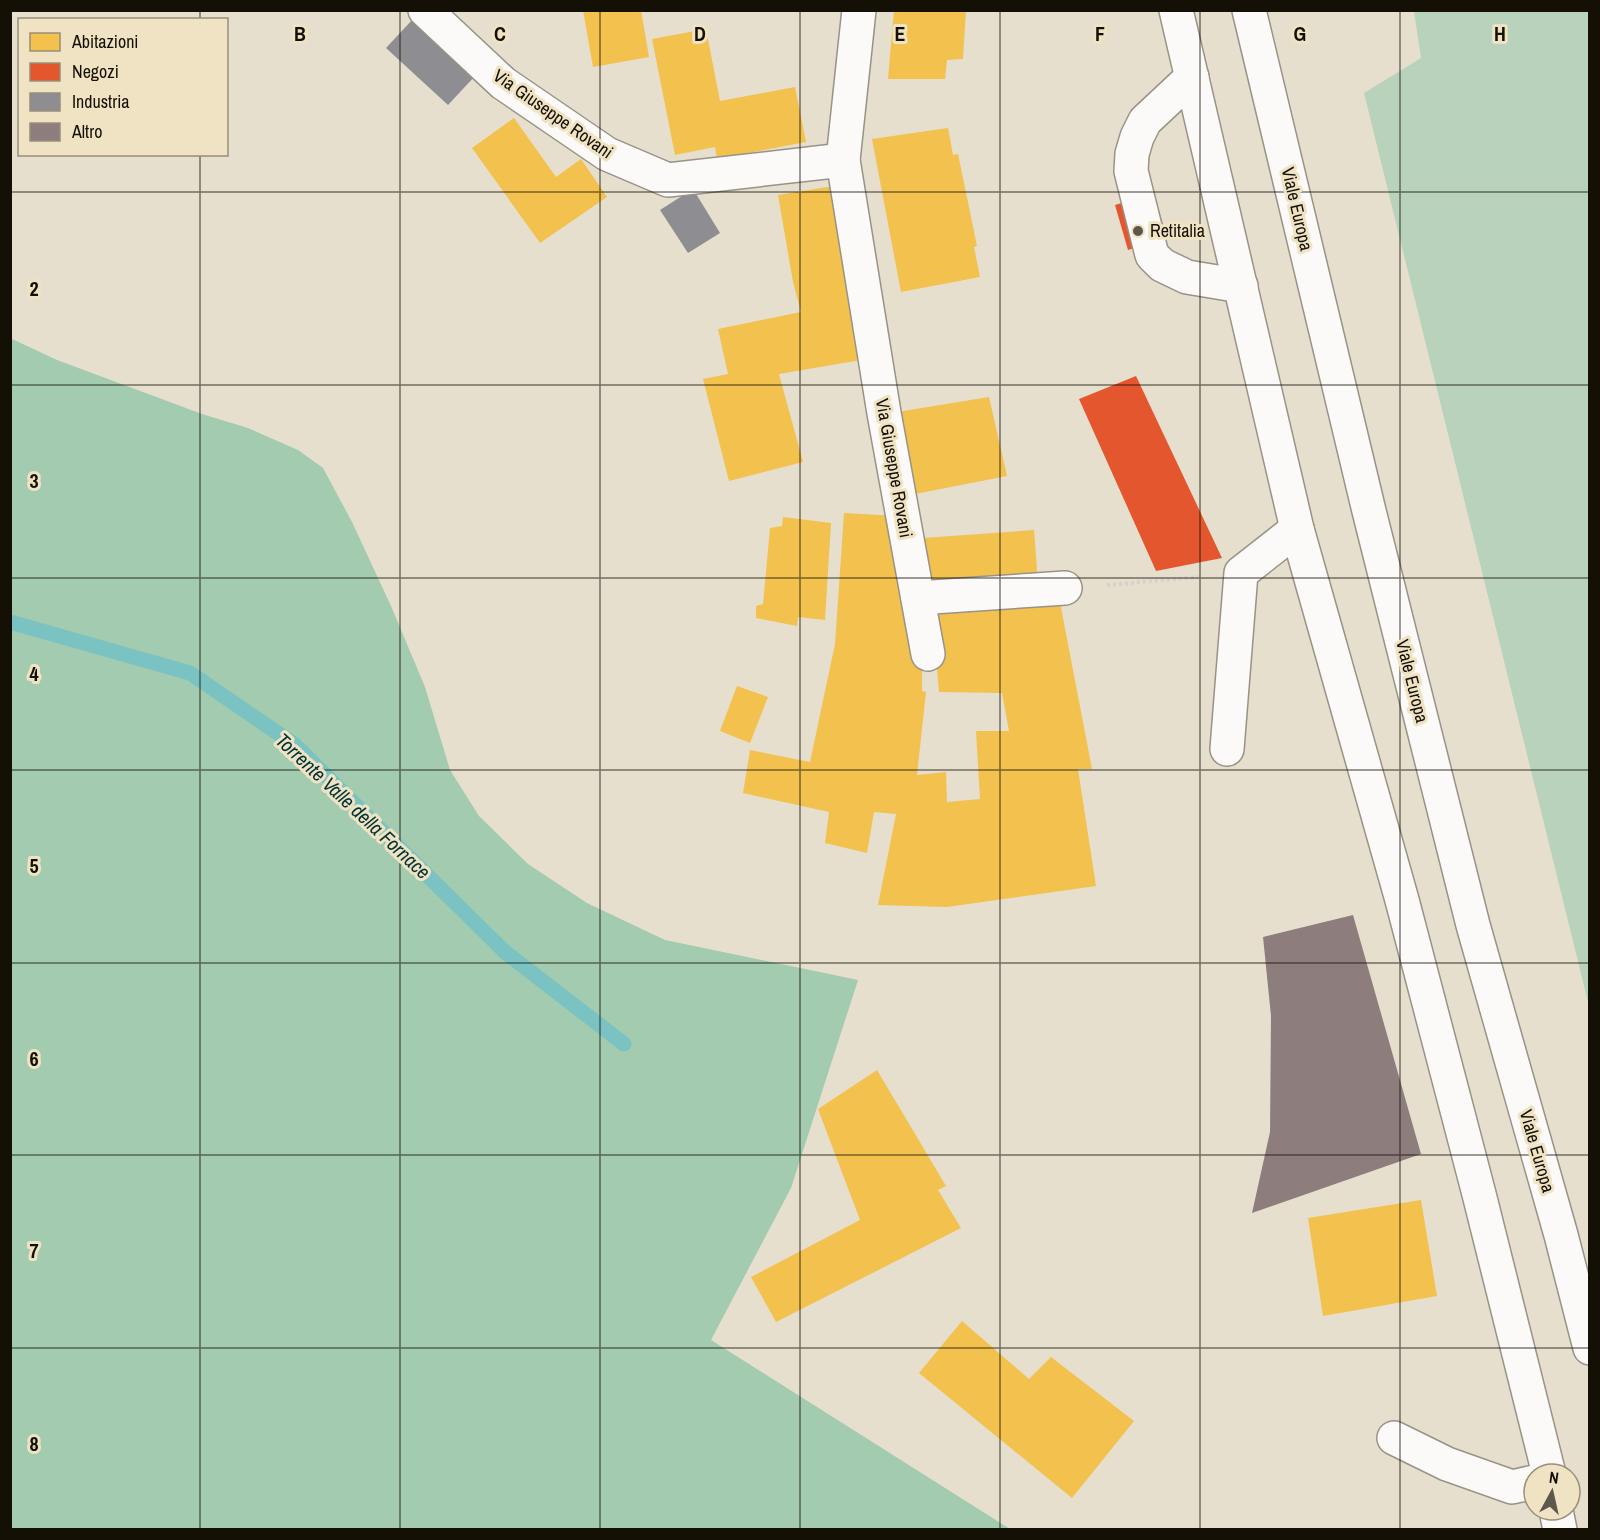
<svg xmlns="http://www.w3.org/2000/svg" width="1600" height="1540" viewBox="0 0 1600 1540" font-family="'Archivo Narrow',sans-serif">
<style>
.green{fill:#b8d2bb}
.forest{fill:#a2cbaf}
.homes{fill:#f2c14e}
.shops{fill:#e4572e}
.industry{fill:#8d8d92}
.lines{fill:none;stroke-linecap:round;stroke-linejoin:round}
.stream{stroke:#7ac3c2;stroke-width:15}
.building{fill:#8d7e7d}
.minor-casing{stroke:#989386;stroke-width:36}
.path{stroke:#d5d2cd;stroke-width:4;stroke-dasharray:3 3;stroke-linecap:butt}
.minor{stroke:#fbfaf8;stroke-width:33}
.grid{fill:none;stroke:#141006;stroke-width:1.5;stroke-opacity:0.55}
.poi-dot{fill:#5e584c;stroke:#f0e3c4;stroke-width:2}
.labels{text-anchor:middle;stroke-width:6;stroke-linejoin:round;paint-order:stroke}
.street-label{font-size:18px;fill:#141006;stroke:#f0e3c4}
.poi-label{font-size:18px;fill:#141006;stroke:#f0e3c4;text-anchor:start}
.water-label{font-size:20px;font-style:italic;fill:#003436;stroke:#f0e3c4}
.grid-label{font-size:20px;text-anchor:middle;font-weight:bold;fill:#141006;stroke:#f0e3c4;stroke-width:6;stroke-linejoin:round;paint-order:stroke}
</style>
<rect width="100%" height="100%" fill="#e6dfce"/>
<path class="green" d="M1414 11H1589V1006L1364 93 1421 58Z"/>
<path class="forest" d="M10 338 57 360 202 414 248 428 298 450 323 468 352 522 391 606 425 687 450 770 479 816 528 864 587 903 665 940 858 980 791 1188 711 1340 1010 1529H11Z"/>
<g class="homes">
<path d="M583 10H641L649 57 593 67Z"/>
<path d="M894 10H966L963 59 947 60 945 79H888Z"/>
<path d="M706 29 720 101 795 87 806 142 717 159 715 147 675 155 652 39Z"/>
<path d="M514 118 556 177 581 159 607 197 540 243 472 148Z"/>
<path d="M948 128 953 155 958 154 977 246 974 247 980 277 901 292 872 139Z"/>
<path d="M840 185 873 358 779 374 803 462 729 481 703 379 728 374 718 329 801 312 793 282 778 195Z"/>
<path d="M989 397 1007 476 905 496 891 413Z"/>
<path d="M844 513 898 516 904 615H918L922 647V691L926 692 917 775 946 772 947 802 980 799 976 731H1009L1002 693 939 692 932 607 1059 597 1092 769H1078L1096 886 947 907 878 905 896 814 874 812 867 853 825 843 829 812 743 793 750 750 810 762 835 644Z"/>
<path d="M783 517 831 523 825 620 798 617 797 626 756 618V606L763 604 770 528 782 526Z"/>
<path d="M1034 530 1038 582 927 590 923 538Z"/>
<path d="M737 686 768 697 750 743 720 731Z"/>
<path d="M877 1070 946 1186 938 1190 961 1228 776 1322 751 1277 860 1220 818 1109Z"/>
<path d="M1421 1200 1437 1296 1323 1316 1308 1218Z"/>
<path d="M962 1321 1029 1379 1051 1357 1134 1421 1072 1498 919 1373Z"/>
</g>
<g class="shops">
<path d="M1154 193 1167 239 1128 250 1115 205Z"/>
<path d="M1136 376 1222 558 1156 571 1079 399Z"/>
</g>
<g class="industry">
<path d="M413 19 475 76 448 105 386 48Z"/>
<path d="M693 189 720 233 688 253 660 210Z"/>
</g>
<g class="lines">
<path class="stream" d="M10 622 190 673 295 745 505 952 624 1044"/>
</g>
<path class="building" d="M1353 915 1421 1154 1252 1213 1270 1132 1271 1016 1263 937Z"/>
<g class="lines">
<g class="minor-casing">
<g id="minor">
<path d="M425 10 503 83 607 154 668 180 843 160"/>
<path d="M859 10 843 160 884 413 928 654"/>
<path d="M1176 10 1297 529 1402 900 1479 1194 1549 1474"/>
<path d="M1249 10 1369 511 1473 925 1561 1235 1590 1348"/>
<path d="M1192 77 1145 121 1137 137 1132 154 1131 171 1152 255 1162 265 1187 277 1241 286"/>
<path d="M918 598 1065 588"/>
<path d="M1227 749 1241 573 1297 529"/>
<path d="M1394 1438 1447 1464 1512 1487 1534 1482"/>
<path d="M1556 1510 1560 1530"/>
</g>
</g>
<path class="path" d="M1107 585 1198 577"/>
<use href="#minor" class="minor"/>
</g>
<path class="grid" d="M200 10V20M400 10V1530M600 10V1530M800 10V1530M1000 10V1530M1200 10V1530M1400 10V1530M200 154V1530M10 192H1590M10 385H1590M10 578H1590M10 770H1590M10 963H1590M10 1155H1590M10 1348H1590"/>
<circle class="poi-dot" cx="1138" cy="231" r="6"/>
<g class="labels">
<g class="street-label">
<text transform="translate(553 114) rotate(35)" y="6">Via Giuseppe Rovani</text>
<text transform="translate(1297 209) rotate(77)" y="6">Viale Europa</text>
<text transform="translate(894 468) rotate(80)" y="6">Via Giuseppe Rovani</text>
<text transform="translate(1412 681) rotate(76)" y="6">Viale Europa</text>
<text transform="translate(1537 1151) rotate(74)" y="6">Viale Europa</text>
</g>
<g class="poi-label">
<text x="1150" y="237">Retitalia</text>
</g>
<g class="water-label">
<text transform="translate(353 806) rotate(43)" y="7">Torrente Valle della Fornace</text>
</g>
</g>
<g class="grid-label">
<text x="300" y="41">B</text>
<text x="500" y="41">C</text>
<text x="700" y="41">D</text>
<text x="900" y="41">E</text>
<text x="1100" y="41">F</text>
<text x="1300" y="41">G</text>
<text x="1500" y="41">H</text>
<text x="34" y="296">2</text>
<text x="34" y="488">3</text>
<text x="34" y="681">4</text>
<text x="34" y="873">5</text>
<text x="34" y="1066">6</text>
<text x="34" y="1258">7</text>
<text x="34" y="1451">8</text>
</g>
<rect width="1600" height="1540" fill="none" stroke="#141006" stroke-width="24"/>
<rect x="18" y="18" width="210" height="138" fill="#f0e3c4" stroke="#988f78" stroke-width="1.5"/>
<rect x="30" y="33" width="30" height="18" fill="#f2c14e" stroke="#988f78" stroke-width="1.5"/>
<text x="72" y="48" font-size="18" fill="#141006">Abitazioni</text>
<rect x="30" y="63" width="30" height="18" fill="#e4572e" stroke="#988f78" stroke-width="1.5"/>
<text x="72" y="78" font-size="18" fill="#141006">Negozi</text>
<rect x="30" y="93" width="30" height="18" fill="#8d8d92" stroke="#988f78" stroke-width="1.5"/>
<text x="72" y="108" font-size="18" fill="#141006">Industria</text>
<rect x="30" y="123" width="30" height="18" fill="#8d7e7d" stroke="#988f78" stroke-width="1.5"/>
<text x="72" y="138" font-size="18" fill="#141006">Altro</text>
<g transform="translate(1552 1492) rotate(8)"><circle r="28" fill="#f0e3c4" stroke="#988f78" stroke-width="1.5"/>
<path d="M0-4.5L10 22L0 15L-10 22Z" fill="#5e584c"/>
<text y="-9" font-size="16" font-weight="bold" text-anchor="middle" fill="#141006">N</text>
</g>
</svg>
